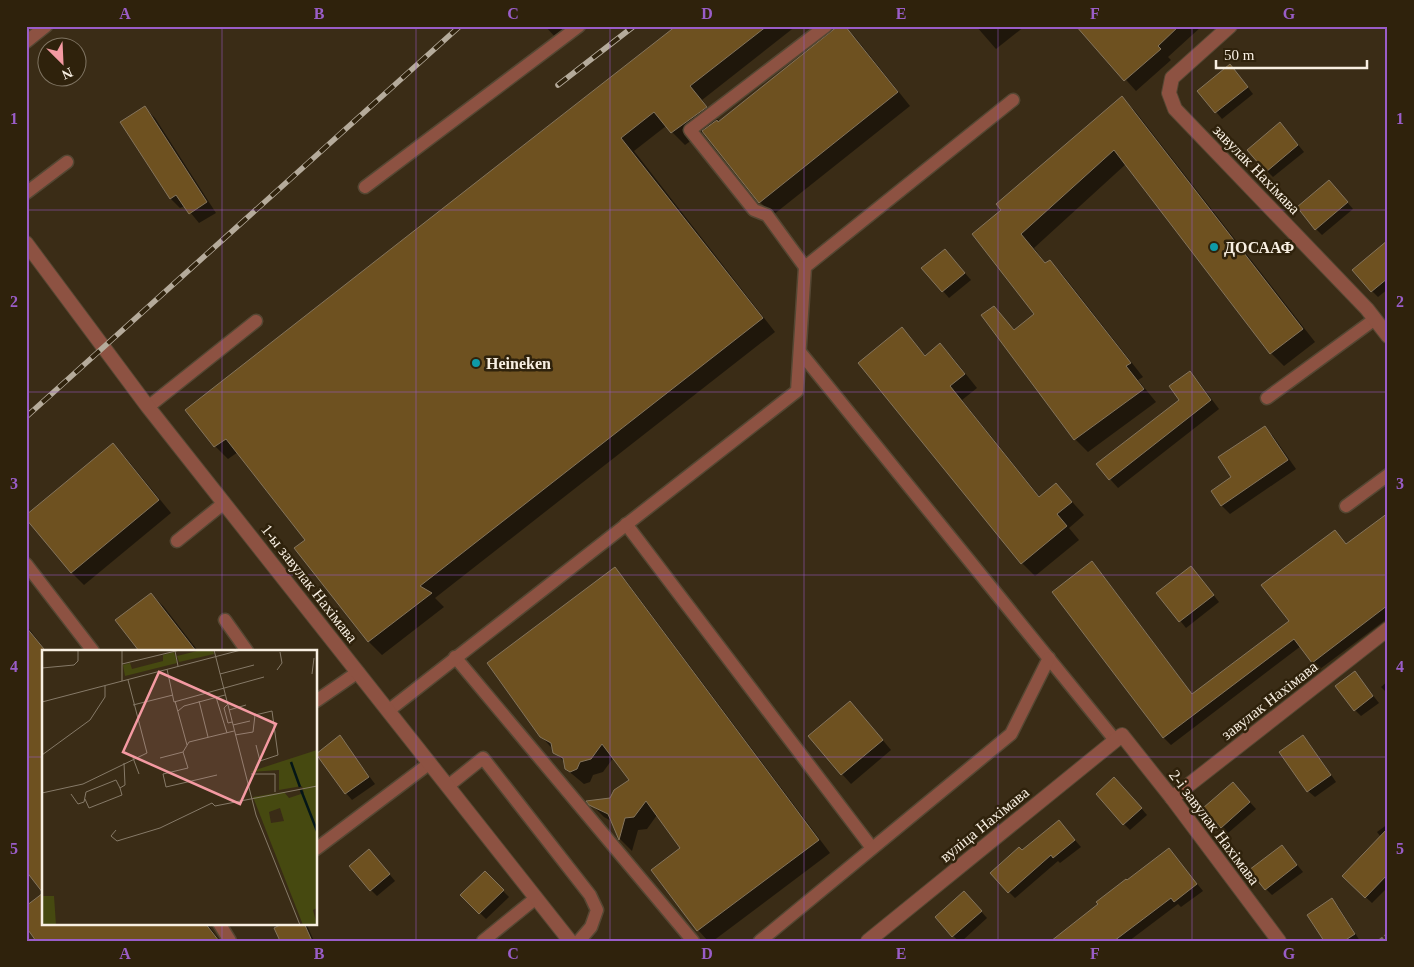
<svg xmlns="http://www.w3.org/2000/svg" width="1414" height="967" viewBox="0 0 1414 967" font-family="'Times New Roman',serif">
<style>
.shadow{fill:#0007}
.building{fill:#6e5120;stroke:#84745c}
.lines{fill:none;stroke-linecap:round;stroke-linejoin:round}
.service-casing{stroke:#554733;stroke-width:15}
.minor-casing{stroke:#554733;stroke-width:16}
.tertiary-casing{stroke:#554733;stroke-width:16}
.path{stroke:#7a6e5b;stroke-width:3;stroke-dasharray:5 2.5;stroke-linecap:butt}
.service{stroke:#8d5242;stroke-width:12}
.minor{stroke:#8d5242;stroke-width:14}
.tertiary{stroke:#8d5242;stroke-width:14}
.rail-casing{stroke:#b5ab9b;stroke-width:5.5}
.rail{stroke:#2f220c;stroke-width:4;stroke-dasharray:11;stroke-linecap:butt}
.grid{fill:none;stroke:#9a5dc8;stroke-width:1;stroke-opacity:0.55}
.culture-dot{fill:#0f9aa8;stroke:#2f220c;stroke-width:2}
.labels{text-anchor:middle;stroke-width:5;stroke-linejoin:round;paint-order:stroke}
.street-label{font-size:16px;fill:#f8efe2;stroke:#2f220c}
.poi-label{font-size:16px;font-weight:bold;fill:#f8efe2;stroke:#2f220c;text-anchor:start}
.inset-river{fill:none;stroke:#041617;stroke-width:2.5}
.inset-road{fill:none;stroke:#867a68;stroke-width:1}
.view{fill:#f49aa2;fill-opacity:0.15;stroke:#f49aa2;stroke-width:2.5}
.inset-edge{fill:none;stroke:#f8efe2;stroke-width:2.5}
.neatline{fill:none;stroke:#9a5dc8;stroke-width:2}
.grid-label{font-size:16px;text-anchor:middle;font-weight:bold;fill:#9a5dc8}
</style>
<rect width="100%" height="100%" fill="#3a2c16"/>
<g class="shadow">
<path d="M545 26H572L557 39Z"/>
<path d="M678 26H796L702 100 720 122 844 26 855 37 910 106 773 215 760 202 703 132 685 145 666 126 634 151 775 332 435 598 444 607 382 655 369 642 296 548 307 540 238 452 228 459 215 446 187 410Z"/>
<path d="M976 26H1025L996 49Z"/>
<path d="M1078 26H1202L1168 57 1171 60 1136 91Z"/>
<path d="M1236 72 1253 94 1222 119 1199 91Z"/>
<path d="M1122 98 1135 111 1315 342 1284 366 1271 353 1126 164 1034 248 1046 264 1050 261 1063 275 1143 377 1138 380 1156 402 1088 452 1075 439 993 308 1015 331 1036 315 1003 211Z"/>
<path d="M145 108 155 118 216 213 199 223 185 206 180 208 171 199Z"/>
<path d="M1286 130 1304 152 1273 177 1267 171Z"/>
<path d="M1335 188 1353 209 1322 235 1316 229Z"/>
<path d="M1388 248V289L1378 297 1372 291Z"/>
<path d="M951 257 971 280 949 298 943 291Z"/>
<path d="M902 329 926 356 940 345 953 358 977 388 962 400 1040 497 1056 484 1084 515 1069 528 1079 540 1035 576 1022 563Z"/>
<path d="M1190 372 1198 381 1219 409 1118 488 1110 479 1180 400Z"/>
<path d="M1265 428 1273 436 1296 469 1230 514 1221 505 1233 477Z"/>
<path d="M113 445 126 458 171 513 84 585 71 572Z"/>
<path d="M1335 532 1342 539 1388 600V618L1320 669 1301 646 1171 745 1164 738 1054 592 1099 570 1193 695 1290 622Z"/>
<path d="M615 569 627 582 830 853 713 941H708L698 930 682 848 657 815 647 829 638 830 632 851 620 839 613 822 604 817 589 802 611 799 631 780 614 757 603 772 593 775 590 782 584 784 566 769 565 763 541 736Z"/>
<path d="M1197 574 1219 602 1186 628 1158 593Z"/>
<path d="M151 594 164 607 198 651H141Z"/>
<path d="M26 625 46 651H44L28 872 26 874Z"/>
<path d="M1355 673 1379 703 1361 716 1355 710Z"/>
<path d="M1388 681V694L1381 687Z"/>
<path d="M860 713 891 750 851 784 842 774Z"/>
<path d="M340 737 375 784 352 800 346 793 317 753Z"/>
<path d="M1303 737 1309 743 1336 782 1315 797 1308 791Z"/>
<path d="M1121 785 1147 815 1130 830 1124 824Z"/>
<path d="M1239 790 1256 809 1228 833 1222 827Z"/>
<path d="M1059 822 1081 847 1060 863 1058 861 1015 898 1009 892 1022 851Z"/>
<path d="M1388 824V887L1372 903 1343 876 1381 837 1377 832Z"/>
<path d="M1282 846 1303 872 1272 895 1266 889Z"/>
<path d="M1169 849 1203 891 1181 907 1178 904 1129 941H1053Z"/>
<path d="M375 857 395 881 377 896 371 890Z"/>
<path d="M485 873 509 897 486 919 462 895Z"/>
<path d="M970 899 987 918 962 941H958L936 917Z"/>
<path d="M1332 900 1338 906 1360 941H1325Z"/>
<path d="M44 923H207L220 941H38Z"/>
<path d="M287 923H306L314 941H282Z"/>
</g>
<g class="building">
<path d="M676 26H767L690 86 707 107 671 133 654 112 621 138 763 318 420 586 432 593 368 642 294 548 305 540 226 439 214 447 185 410Z"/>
<path d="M838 26H845L898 92 759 203 702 131 717 120 718 122Z"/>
<path d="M1076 26H1179L1158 46 1161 49 1124 81Z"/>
<path d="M1230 64 1248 87 1215 113 1197 91Z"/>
<path d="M1122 96 1303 329 1270 354 1114 150 1021 234 1045 263 1050 260 1131 363 1126 366 1144 389 1074 440 981 315 994 306 1014 330 1034 314 972 234 1001 210 996 204Z"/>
<path d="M145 106 207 202 189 214 176 195 170 199 120 122Z"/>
<path d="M1280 122 1298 145 1266 172 1247 150Z"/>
<path d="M1329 180 1348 202 1315 230 1297 207Z"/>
<path d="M1388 240V278L1371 292 1352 270Z"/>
<path d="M945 249 965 273 942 292 921 268Z"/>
<path d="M902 327 925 356 940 343 965 374 950 386 1039 497 1056 483 1072 502 1057 514 1067 526 1021 564 858 363Z"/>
<path d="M1190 371 1211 400 1109 480 1096 464 1179 400 1169 386Z"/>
<path d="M1265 426 1288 460 1221 506 1211 491 1231 477 1218 457Z"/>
<path d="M113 443 159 500 71 573 26 519V515Z"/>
<path d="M1388 513V605L1312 663 1294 639 1163 738 1052 592 1092 561 1192 694 1289 621 1261 585 1335 530 1346 544Z"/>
<path d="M1191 566 1214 595 1179 622 1156 593Z"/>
<path d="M615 567 819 840 697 931 651 870 680 848 646 801 634 817 625 818 619 840 608 814 589 805 586 801 610 798 614 790 629 780 602 744 591 759 580 762 577 769 570 772 565 769 563 758 553 753 551 743 540 737 487 663Z"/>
<path d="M151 593 196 651H139L115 620Z"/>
<path d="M26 627 44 649V923H205L219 941H36L26 927V906L43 893 26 871Z"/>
<path d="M1355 671 1373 696 1354 711 1335 686Z"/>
<path d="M850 701 883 740 841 775 808 736Z"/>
<path d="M340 735 369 777 345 794 316 754Z"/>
<path d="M1303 735 1331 775 1307 792 1279 752Z"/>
<path d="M1114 777 1142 808 1123 825 1096 794Z"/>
<path d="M1233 782 1250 802 1221 828 1203 808Z"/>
<path d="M1059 820 1075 840 1053 858 1051 855 1008 893 990 873 1019 847 1022 850Z"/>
<path d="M1388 828V874L1365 898 1342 876Z"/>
<path d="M1282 845 1297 865 1265 890 1249 870Z"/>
<path d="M1169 848 1197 884 1174 902 1171 898 1114 941H1051L1098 904 1096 902 1126 879 1127 880Z"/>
<path d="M369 849 390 874 370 891 349 866Z"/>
<path d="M485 871 504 890 479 914 460 895Z"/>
<path d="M964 891 982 911 952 937 935 917Z"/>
<path d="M1332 898 1355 934 1344 941H1324L1307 915Z"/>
<path d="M284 923H304L312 941H280L274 928Z"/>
</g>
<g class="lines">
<g class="service-casing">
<g id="service">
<path d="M26 42 46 26"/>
<path d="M365 187 579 26"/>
<path d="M26 193 67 162"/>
<path d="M805 267 767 215 754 210 690 130 826 26"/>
<path d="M800 352 1115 740"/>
<path d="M1267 398 1375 319"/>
<path d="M148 407 256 321"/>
<path d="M1346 506 1388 475"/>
<path d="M626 524 872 848"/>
<path d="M177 541 224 503"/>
<path d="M26 564 93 651"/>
<path d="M225 620 247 651"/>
<path d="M455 657 693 941"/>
<path d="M316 701 358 672"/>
<path d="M388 711 797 391 805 267 1013 100"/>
<path d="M448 786 483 758 590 895 597 910 591 927 579 941"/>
<path d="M316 849 430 763"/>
<path d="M219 923 230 941"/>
<path d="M483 941 536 898"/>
<path d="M760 941 1011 734 1049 658"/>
</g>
</g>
<g class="minor-casing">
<g id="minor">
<path d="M1230 26 1172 78 1169 93 1175 109 1367 309 1388 336"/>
<path d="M1172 798 1388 629"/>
<path d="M868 941 1122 735 1172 798 1279 941"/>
</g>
</g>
<g class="tertiary-casing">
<path id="tertiary" d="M26 243 148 407 570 941"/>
</g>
<path class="path" d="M1379 941 1388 934"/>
<use href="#service" class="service"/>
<use href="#minor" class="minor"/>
<use href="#tertiary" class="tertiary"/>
<g class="rail-casing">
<g id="rail">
<path d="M558 85 634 26"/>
<path d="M26 417 460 26"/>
</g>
</g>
<use href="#rail" class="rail"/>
</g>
<path class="grid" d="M222 26V651M416 26V941M610 26V941M804 26V941M998 26V941M1192 26V941M26 210H1388M26 392H1388M26 575H1388M26 757H44M316 757H1388M222 923V941"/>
<g class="culture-dot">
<circle cx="1214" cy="247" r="5"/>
<circle cx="476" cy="363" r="5"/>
</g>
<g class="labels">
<g class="street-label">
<text transform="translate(1257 169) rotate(46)" y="6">завулак Нахімава</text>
<text transform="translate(310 583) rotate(52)" y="6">1-ы завулак Нахімава</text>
<text transform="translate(1269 700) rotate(-38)" y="6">завулак Нахімава</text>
<text transform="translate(984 824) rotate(-39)" y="6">вуліца Нахімава</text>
<text transform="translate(1215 827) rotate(53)" y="6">2-і завулак Нахімава</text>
</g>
<g class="poi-label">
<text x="1224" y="253">ДОСААФ</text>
<text x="486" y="369">Heineken</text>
</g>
</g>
<g transform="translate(42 650)">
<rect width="275" height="275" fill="#3a2c16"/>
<path d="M159 0H171L172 4 137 12 135 6ZM132 2 135 13 83 26 81 15 88 13 90 19 121 11V5ZM275 100V258L271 260 275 275H261L211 147 242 142 247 148 262 143 260 136 237 140V120L207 122ZM238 158 242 171 229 173 227 162ZM0 246H12L14 275H0Z" fill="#464910" fill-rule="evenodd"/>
<path class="inset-river" d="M249 112 258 137M259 140 275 181"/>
<path class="inset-road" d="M80 0V31M172 0 214 165 258 275M133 1 136 16M80 14 138 0M0 18 32 15 36 11V0M125 19 132 52 222 27M235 20 240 13 238 2M178 24 212 15M270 24 272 8M174 47 185 83M133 51 145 95M157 51 166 87M0 52 199 0M186 54 182 58 186 73 190 72M91 55 131 45M187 60 204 55M136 61 142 56 183 45M191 75 208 71M193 85 211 82 213 65 230 61 236 105 218 111 214 95M141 102 146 118 121 124 124 137 175 125M0 105 48 70 63 47V36M91 108 97 124M118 108 141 102 147 92 192 81M209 124H233V142M0 143 41 134 105 103 86 30M29 144 36 154 42 152 44 142 74 130 78 138 83 135 82 113M43 149 47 158 80 145 78 138M74 180 69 186 75 191 118 178 170 153 173 156 275 136"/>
<path class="view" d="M117 22 234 74 198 154 81 102Z"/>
<rect width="275" height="275" class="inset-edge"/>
</g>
<rect width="1414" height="967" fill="none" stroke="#2f220c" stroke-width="55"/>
<g transform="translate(62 62) rotate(156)"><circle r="24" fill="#2f220c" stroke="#7f7462"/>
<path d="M0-4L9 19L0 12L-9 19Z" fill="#f49aa2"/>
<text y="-8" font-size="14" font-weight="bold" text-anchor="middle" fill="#f8efe2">N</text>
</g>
<path d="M1216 60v8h151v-8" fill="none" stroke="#f8efe2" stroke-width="2.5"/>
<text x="1224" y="60" font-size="15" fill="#f8efe2" stroke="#2f220c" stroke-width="4" paint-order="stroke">50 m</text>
<rect x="28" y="28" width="1358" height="912" class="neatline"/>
<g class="grid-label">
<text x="125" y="19">A</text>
<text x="319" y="19">B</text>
<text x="513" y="19">C</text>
<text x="707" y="19">D</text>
<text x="901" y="19">E</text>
<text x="1095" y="19">F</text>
<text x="1289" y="19">G</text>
<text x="14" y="124">1</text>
<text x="1400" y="124">1</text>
<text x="14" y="307">2</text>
<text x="1400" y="307">2</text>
<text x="14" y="489">3</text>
<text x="1400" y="489">3</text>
<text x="14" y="672">4</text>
<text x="1400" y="672">4</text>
<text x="14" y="854">5</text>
<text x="1400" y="854">5</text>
<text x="125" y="959">A</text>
<text x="319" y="959">B</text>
<text x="513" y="959">C</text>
<text x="707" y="959">D</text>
<text x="901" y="959">E</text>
<text x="1095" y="959">F</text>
<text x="1289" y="959">G</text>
</g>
</svg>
